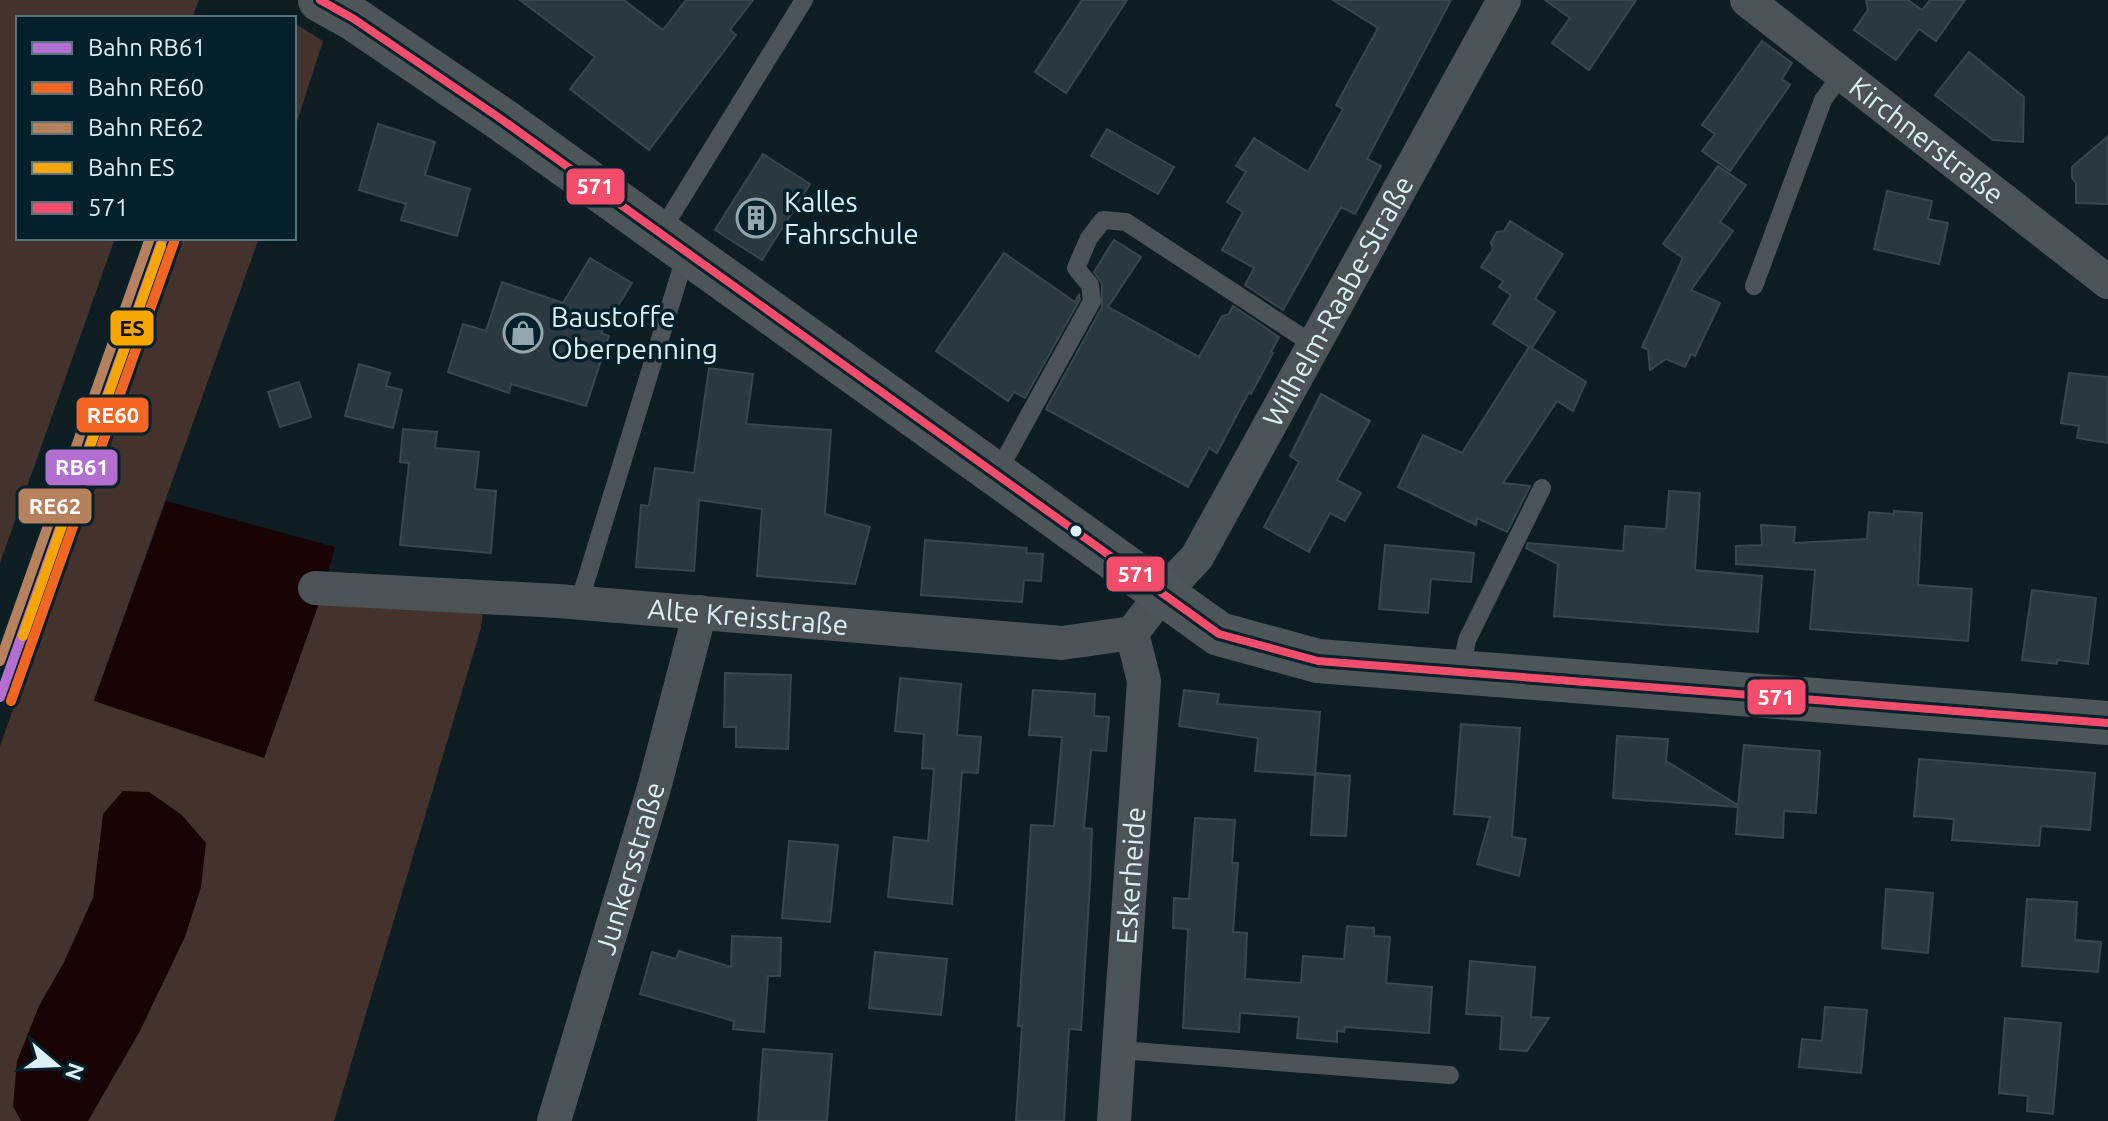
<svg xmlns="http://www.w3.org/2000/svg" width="2108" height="1121" viewBox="0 0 2108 1121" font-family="Ubuntu,sans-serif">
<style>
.green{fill:#44332c}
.water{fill:#170303}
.building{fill:#2a393f;stroke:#37474b;stroke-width:2}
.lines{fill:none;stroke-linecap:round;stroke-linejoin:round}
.service{stroke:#4c5356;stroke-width:18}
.minor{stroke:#4c5356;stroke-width:34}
.secondary{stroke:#4c5558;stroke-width:44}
.bus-1-casing{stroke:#04212b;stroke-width:14}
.bus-1{stroke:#f44d6c;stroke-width:8}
.rail-1-casing{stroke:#04212b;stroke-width:16}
.rail-2-casing{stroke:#04212b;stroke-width:16}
.rail-3-casing{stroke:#04212b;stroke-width:16}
.rail-4-casing{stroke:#04212b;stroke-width:16}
.rail-1{stroke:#b36fd0;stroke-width:10}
.rail-2{stroke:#f26522;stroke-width:10}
.rail-3{stroke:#b6815c;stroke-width:10}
.rail-4{stroke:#f7a600;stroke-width:10}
.bus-dot{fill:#dcf0f8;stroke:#04212b;stroke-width:3}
.labels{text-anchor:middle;stroke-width:7;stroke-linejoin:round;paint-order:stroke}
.street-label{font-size:28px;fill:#dcf0f8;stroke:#04212b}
.poi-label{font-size:28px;fill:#dcf0f8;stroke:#04212b;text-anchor:start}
.line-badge{stroke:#04212b;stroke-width:3}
.badge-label{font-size:22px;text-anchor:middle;font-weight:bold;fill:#fff}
.pale-badge-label{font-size:22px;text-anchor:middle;font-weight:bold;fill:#111}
</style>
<rect width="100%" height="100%" fill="#0d1d22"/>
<g class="green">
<path d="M0 0H199L192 18H18V238H115L0 563Z"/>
<path d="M294 23 323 41 294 131Z"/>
<path d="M180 238H259L94 700 322 595 484 601 481 628 334 1121H0V746Z"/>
</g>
<g class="water">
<path d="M166 501 335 547 322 595 264 758 94 701Z"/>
<path d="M123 791 149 792 182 815 206 843 201 887 185 937 140 1031 88 1121H21L13 1106 17 1061 39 1006 64 962 93 898 103 814Z"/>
</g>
<g class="building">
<path d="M520 0H624L663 30 686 0H753L730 30 736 35 649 150 570 89 595 57Z"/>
<path d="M1082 0H1127L1066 93 1035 72Z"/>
<path d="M1333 0H1451L1367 159 1381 166 1355 214 1341 207 1283 310 1245 285 1254 268 1222 250 1243 212 1227 202 1246 172 1236 166 1254 138 1308 172 1343 109 1336 105 1378 28Z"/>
<path d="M1545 0H1636L1589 70 1552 43 1570 18Z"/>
<path d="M1866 0H1908L1922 10 1930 0H1965L1936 41 1919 29 1896 60 1854 30 1868 10Z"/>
<path d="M1762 41 1792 63 1782 79 1790 85 1730 171 1702 151 1715 134 1702 125Z"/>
<path d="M1969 52 2024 97 2023 142 1993 140 1935 95Z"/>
<path d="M378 124 435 142 425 175 470 189 457 236 401 220 406 204 359 190Z"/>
<path d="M1107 129 1174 167 1158 194 1091 156Z"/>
<path d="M2108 136V204L2076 203V183L2072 178V167Z"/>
<path d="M763 154 810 184 762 260 715 230Z"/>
<path d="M1718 166 1746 185 1720 222 1733 231 1691 290 1720 303 1695 356 1691 354 1685 367 1666 359 1650 370 1648 350 1642 347 1683 258 1663 244Z"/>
<path d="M1887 191 1932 201 1928 219 1948 223 1939 264 1874 249Z"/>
<path d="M1510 221 1563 254 1535 299 1555 312 1532 348 1586 382 1573 411 1557 401 1503 483 1530 486 1507 532 1477 518 1476 525 1398 487 1423 435 1462 453 1529 347 1493 324 1511 295 1499 287 1503 281 1481 267 1493 249 1491 242 1497 232 1504 231Z"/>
<path d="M1114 240 1141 257 1108 307 1199 357 1222 316 1229 314 1233 306 1279 337 1271 352 1273 353 1251 394 1249 392 1217 453 1209 448 1188 487 1046 409 1102 307V284L1094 272Z"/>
<path d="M1004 253 1075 302 1079 295 1080 299 1025 398 1014 392 1008 401 936 351Z"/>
<path d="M590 258 632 283 601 333 609 336 586 406 511 384 509 393 448 372 463 324 486 331 502 282 563 303Z"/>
<path d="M359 364 390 373 386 386 402 390 393 428 345 416Z"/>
<path d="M709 368 753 374 746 424 831 430 825 514 870 527 855 584 757 576 762 509 699 500 694 571 636 567 641 505 649 506 655 468 694 473Z"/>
<path d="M2069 373 2108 377V443L2077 438 2079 426 2061 423Z"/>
<path d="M299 382 311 417 280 427 268 392Z"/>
<path d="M1321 394 1370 421 1337 480 1361 493 1345 521 1330 513 1309 552 1264 527 1299 462 1290 456Z"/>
<path d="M403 429 437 432 435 448 479 452 475 489 496 491 491 553 400 545 409 463 400 462Z"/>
<path d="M1669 491 1700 493 1695 570 1762 576 1758 632 1554 616 1558 564 1526 548 1528 543 1623 551 1625 526 1666 529Z"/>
<path d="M1894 511 1922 513 1918 585 1972 589 1968 641 1810 629 1815 570 1736 564V546L1762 545 1761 525 1795 527 1794 543 1867 539 1869 512 1894 514Z"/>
<path d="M925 540 1027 548 1026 553 1043 554 1041 581 1024 580 1022 602 921 595Z"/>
<path d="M1385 545 1474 553 1471 582 1431 579 1428 613 1379 609Z"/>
<path d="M2032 590 2096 598 2088 664 2057 660V664L2022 660Z"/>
<path d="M725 673 791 675 788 749 736 747V727H724Z"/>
<path d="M900 678 961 684 957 735 981 737 978 773 962 772 952 904 888 897 894 837 928 841 934 769 922 768 924 734 895 731Z"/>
<path d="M1033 690 1095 694 1094 716 1109 717 1106 751 1091 750 1084 828 1092 829 1090 884 1081 1030 1069 1029 1064 1121H1016L1022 1026H1018L1031 825 1054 826 1062 737 1029 735Z"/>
<path d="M1184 690 1219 694 1217 704 1320 712 1315 775 1255 771 1258 738 1179 726Z"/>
<path d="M1461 724 1520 728 1512 837 1526 839 1519 876 1477 864 1490 817 1454 814Z"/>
<path d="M1617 736 1668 739 1666 761 1738 805 1744 745 1820 751 1816 813 1784 811 1783 838 1736 834 1738 807 1613 798Z"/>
<path d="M1919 759 2095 773 2090 830 2041 826 2039 846 1952 840 1954 819 1914 816Z"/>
<path d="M1315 773 1350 776 1346 836 1311 835Z"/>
<path d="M1195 818 1235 820 1232 863H1238L1233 932 1247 933 1245 979 1301 983 1303 956 1344 959 1347 926 1374 928V936L1390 937 1386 983 1432 987 1429 1033 1345 1027 1344 1032 1337 1031V1042L1297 1038 1299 1017 1240 1013 1239 1032 1183 1028 1188 929 1173 928 1174 898 1189 899Z"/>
<path d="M789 841 838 845 830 922 782 918Z"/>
<path d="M1886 889 1933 893 1928 953 1882 948Z"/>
<path d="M2027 899 2077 902 2075 940 2101 942 2098 972 2022 966Z"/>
<path d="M732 936 781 938 780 976H768L764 1032 733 1029 734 1021 640 994 652 952 676 959 679 951 731 967Z"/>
<path d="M875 952 947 959 941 1015 869 1008Z"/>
<path d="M1470 961 1535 967 1531 1017 1549 1018 1527 1051 1500 1049 1502 1016 1466 1014Z"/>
<path d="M1825 1007 1867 1010 1861 1073 1799 1067 1802 1039 1822 1041Z"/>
<path d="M2005 1018 2061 1023 2053 1114 2027 1111 2028 1096 1999 1093Z"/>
<path d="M763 1049 832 1054 827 1121H758Z"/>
</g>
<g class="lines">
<g class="service">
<path d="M660 233 804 0"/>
<path d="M1754 286 1823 100 1841 75"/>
<path d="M996 475 1092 301 1090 285 1076 268 1089 238 1103 220 1126 222 1314 345"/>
<path d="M579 603 686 254"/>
<path d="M1461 672 1467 640 1542 488"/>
<path d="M1119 1050 1450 1075"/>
</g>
<g class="minor">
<path id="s1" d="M1747 0 2108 282"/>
<path id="s2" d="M315 588 558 601 1062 643 1132 633 1162 594 1197 557 1504 0"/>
<path id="s3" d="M554 1121 654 788 700 612"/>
<path id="s4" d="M1114 1121 1144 681 1132 633"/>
</g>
<path class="secondary" d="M320 0 354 19 501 119 1219 634 1318 661 2108 723"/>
<g class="bus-1-casing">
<path id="bus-1" d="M320 0 354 19 501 119 1219 634 1318 661 2108 723"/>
</g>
<use href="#bus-1" class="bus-1"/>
<g class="rail-1-casing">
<path id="rail-1" d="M0 697 163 238"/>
</g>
<g class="rail-2-casing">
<path id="rail-2" d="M11 701 174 242"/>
</g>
<g class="rail-3-casing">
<path id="rail-3" d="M0 661 150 238"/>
</g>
<g class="rail-4-casing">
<path id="rail-4" d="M23 636 161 246"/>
</g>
<use href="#rail-1" class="rail-1"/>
<use href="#rail-2" class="rail-2"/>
<use href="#rail-3" class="rail-3"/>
<use href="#rail-4" class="rail-4"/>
</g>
<defs>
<g id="building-ring" transform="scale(2)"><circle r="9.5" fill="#04212b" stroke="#94a6ad" stroke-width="1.5"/><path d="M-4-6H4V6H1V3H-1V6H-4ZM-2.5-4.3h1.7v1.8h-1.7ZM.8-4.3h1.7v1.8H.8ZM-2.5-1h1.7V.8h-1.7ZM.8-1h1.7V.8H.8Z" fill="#94a6ad"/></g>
<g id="shop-ring" transform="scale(2)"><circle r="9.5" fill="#04212b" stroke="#94a6ad" stroke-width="1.5"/><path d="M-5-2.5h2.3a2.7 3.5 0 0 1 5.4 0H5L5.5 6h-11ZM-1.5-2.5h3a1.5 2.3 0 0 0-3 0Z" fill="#94a6ad"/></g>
</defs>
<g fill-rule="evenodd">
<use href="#building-ring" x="756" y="218"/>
<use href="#shop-ring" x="523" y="333"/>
</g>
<circle class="bus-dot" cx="1076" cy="531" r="7"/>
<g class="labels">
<g class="street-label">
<text dy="10" stroke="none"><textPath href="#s1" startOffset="228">Kirchnerstraße</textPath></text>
<text dy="10" stroke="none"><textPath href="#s2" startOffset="1212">Wilhelm-Raabe-Straße</textPath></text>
<text dy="10" stroke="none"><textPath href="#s2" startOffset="434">Alte Kreisstraße</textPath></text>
<text dy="10" stroke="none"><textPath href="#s3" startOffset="264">Junkersstraße</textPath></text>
<text dy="10" stroke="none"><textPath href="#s4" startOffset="246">Eskerheide</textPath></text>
</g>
<g class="poi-label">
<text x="784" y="212">Kalles<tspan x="784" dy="32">Fahrschule</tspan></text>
<text x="551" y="327">Baustoffe<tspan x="551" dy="32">Oberpenning</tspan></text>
</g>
</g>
<g class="line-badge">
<rect x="565" y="167" width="61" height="39" rx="8" fill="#f44d6c"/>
<rect x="109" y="309" width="46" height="38" rx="8" fill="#f7a600"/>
<rect x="75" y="396" width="75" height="38" rx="8" fill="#f26522"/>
<rect x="44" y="448" width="75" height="39" rx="8" fill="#b36fd0"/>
<rect x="17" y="487" width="76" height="38" rx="8" fill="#b6815c"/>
<rect x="1105" y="555" width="61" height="38" rx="8" fill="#f44d6c"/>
<rect x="1746" y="678" width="61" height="38" rx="8" fill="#f44d6c"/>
</g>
<g class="badge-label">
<text x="595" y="194">571</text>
<text x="113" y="423">RE60</text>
<text x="82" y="475">RB61</text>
<text x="55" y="514">RE62</text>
<text x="1136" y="582">571</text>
<text x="1776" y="705">571</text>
</g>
<g class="pale-badge-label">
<text x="132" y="336">ES</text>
</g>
<rect x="16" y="16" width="280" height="224" fill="#04212b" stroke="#5a747d" stroke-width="2"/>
<rect x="32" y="42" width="40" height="12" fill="#b36fd0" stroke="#5a747d" stroke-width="2"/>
<text x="88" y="56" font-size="24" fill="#dcf0f8">Bahn RB61</text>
<rect x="32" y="82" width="40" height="12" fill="#f26522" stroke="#5a747d" stroke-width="2"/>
<text x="88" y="96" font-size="24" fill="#dcf0f8">Bahn RE60</text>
<rect x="32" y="122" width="40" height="12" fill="#b6815c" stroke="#5a747d" stroke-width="2"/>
<text x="88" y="136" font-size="24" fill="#dcf0f8">Bahn RE62</text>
<rect x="32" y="162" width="40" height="12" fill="#f7a600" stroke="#5a747d" stroke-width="2"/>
<text x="88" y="176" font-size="24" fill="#dcf0f8">Bahn ES</text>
<rect x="32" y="202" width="40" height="12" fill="#f44d6c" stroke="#5a747d" stroke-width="2"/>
<text x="88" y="216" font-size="24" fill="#dcf0f8">571</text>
<g transform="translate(56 1065) rotate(109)" stroke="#04212b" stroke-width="6" paint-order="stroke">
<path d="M0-6L14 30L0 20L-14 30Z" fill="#dcf0f8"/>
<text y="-12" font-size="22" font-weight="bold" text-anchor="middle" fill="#dcf0f8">N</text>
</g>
</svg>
